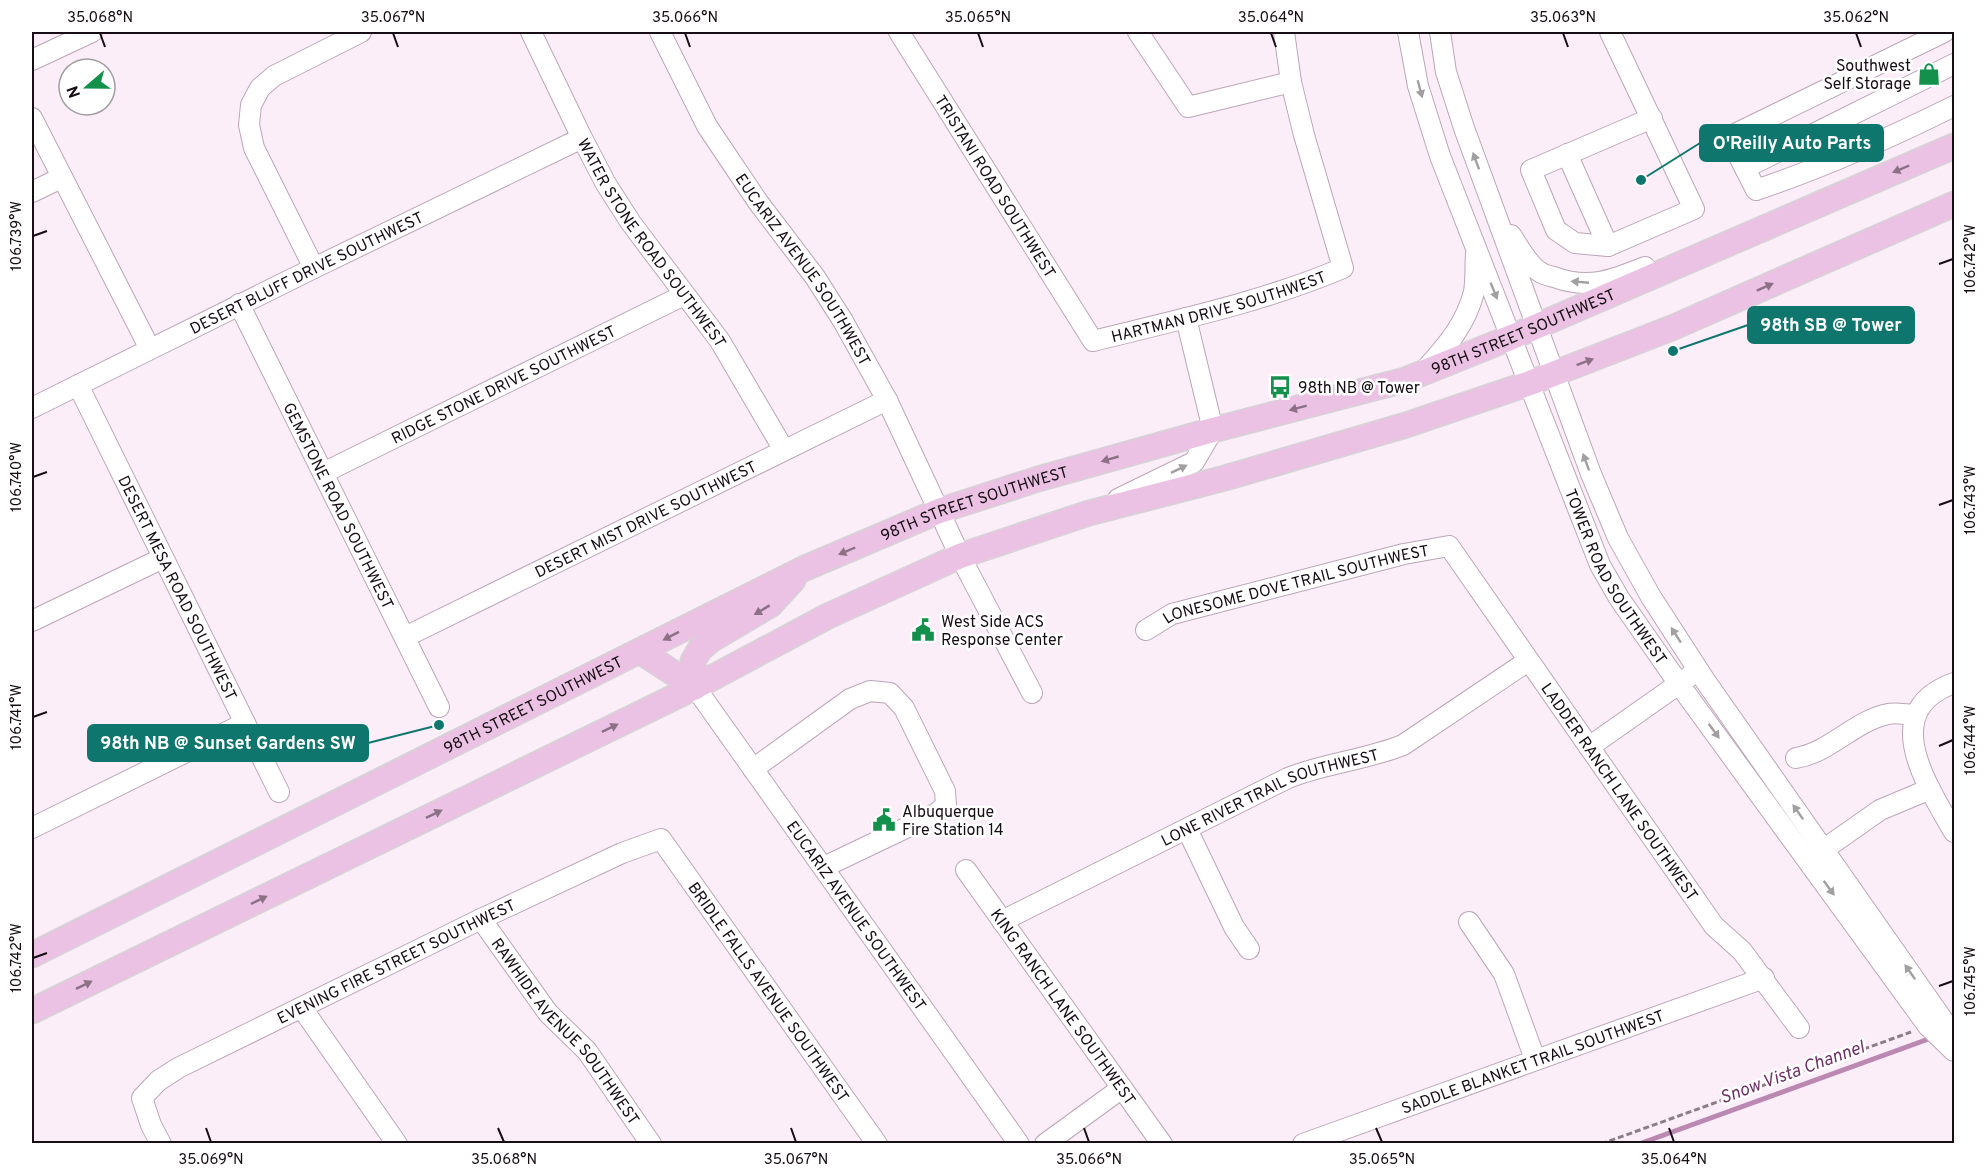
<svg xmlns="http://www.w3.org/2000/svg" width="1986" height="1175" viewBox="0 0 1986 1175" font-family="Overpass,sans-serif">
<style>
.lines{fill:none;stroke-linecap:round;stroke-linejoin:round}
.stream{stroke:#ba88b1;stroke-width:5}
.minor-casing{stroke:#bca5b7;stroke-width:22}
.major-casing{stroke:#d5d4d5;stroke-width:27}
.path{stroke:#8a7f87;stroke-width:3;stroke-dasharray:6 3;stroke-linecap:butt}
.minor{stroke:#fff;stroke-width:20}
.major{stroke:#ebc1e4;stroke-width:24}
.oneway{fill:#a29fa1}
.oneway2{fill:#8b7086}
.ticks{fill:none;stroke:#160e14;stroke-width:2}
.labels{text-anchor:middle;stroke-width:5;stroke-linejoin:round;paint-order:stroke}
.poi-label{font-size:16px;fill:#160e14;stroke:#fff;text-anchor:start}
.street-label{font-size:16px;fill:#160e14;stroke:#fff}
.water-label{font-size:18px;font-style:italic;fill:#6e3066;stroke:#fff}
.leader{fill:none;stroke:#0f766e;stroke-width:2}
.callout-dot{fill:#0f766e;stroke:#fff;stroke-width:2}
.callout{fill:#0f766e;stroke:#0f766e;stroke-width:2}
.callout-label{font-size:18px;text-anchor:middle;font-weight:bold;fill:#fff}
.neatline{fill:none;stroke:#160e14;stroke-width:2}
.ticks-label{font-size:15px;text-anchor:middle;fill:#160e14}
</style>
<rect width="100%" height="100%" fill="#fceef9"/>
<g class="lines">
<path class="stream" d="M1639 1144 1934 1037"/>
<g class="minor-casing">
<g id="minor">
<path id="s1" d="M531 32 582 138 606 184 631 223 720 341 784 450"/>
<path id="s2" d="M660 32 707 126 758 202 815 277 843 321 887 400 960 556 1032 693"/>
<path id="s3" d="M899 32 1093 341C1177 320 1263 302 1343 268L1304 135 1291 82 1284 32"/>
<path d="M1138 32 1188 107 1291 82"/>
<path id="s4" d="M1408 32 1418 86 1440 156 1600 565 1619 598 1679 684 1928 1026 1954 1051"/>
<path d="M1440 32 1446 72 1464 128 1591 474 1618 538 1651 597 1704 679 1943 1020 1954 1047"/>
<path d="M1610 32 1694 209 1608 246 1575 243 1556 230 1531 170 1652 118"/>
<path d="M1944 32 1729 137 1756 190C1824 167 1890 138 1954 106"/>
<path d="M32 60 92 32"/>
<path d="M32 118 150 349"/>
<path d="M1567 154 1608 246"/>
<path d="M1745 168 1954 64"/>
<path d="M32 192 61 178"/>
<path d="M1511 235C1519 247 1528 265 1540 272 1544 275 1550 276 1554 277 1588 290 1613 280 1645 267"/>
<path d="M314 268 254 148 249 125 251 105 260 88 274 76 361 32"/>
<path id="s5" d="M239 304 439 707"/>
<path d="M1424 371C1446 347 1466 324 1474 292 1476 280 1475 267 1476 254"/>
<path id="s6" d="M78 385 279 792"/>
<path id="s7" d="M32 408 314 268 582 138"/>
<path id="s8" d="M323 473 684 295"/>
<path d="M1118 499 1194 462 1213 430 1186 318"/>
<path d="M32 621 163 558"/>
<path id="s9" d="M1146 630 1172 614 1404 554 1449 546 1714 926 1742 951 1799 1028"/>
<path id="s10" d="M405 637 887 400"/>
<path d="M1954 683C1877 711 1927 785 1954 832"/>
<path id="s11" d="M695 687 1019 1144"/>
<path d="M1589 747 1690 676"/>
<path d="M1796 758C1831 752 1854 721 1888 714 1896 712 1907 715 1916 715"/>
<path d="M753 769 850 699 870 691 890 693 904 708 945 791 946 805 937 813 824 867"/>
<path d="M32 828 245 723"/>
<path d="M1187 829 1234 927 1249 949"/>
<path d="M1813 857 1880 810 1930 789"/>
<path id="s12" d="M966 870 1162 1144"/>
<path id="s13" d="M481 919 548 1013 587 1051 651 1144"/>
<path id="s14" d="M1002 921 1288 778C1325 763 1366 760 1403 745L1528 661"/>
<path d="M1469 922 1504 974 1535 1059"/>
<path d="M302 1008 397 1144"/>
<path id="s15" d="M161 1144 151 1125 142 1098 158 1081 178 1068 481 919 622 853 661 839 877 1144"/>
<path d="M1045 1144 1122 1088"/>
<path id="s16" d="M1303 1144 1764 978"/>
</g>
</g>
<g class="major-casing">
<g id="major">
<path d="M641 652 695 687"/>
<path d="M695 687 693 661 700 649 711 640 770 605 793 580"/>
<path id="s17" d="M32 955 803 569 939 511 1038 479 1213 430 1405 380 1512 337 1954 146"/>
<path d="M32 1011 695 687 828 616 960 556 1089 513 1225 478 1406 425 1530 383 1674 327 1954 204"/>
</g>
</g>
<path class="path" d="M1601 1144 1911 1032"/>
<use href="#minor" class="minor"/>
<use href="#major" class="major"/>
</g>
<defs><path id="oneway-solid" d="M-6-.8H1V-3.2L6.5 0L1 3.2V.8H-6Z" transform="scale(1.5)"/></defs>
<g class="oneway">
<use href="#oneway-solid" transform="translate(1420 89) rotate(75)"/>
<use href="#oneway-solid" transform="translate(1476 161) rotate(-110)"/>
<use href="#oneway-solid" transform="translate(1580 282) rotate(-175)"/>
<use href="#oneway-solid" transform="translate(1494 291) rotate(68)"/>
<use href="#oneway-solid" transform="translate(1586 462) rotate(-110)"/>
<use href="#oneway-solid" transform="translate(1179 469) rotate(-26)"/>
<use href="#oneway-solid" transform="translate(1676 635) rotate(-123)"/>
<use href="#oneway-solid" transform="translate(1714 731) rotate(54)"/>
<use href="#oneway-solid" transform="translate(1798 812) rotate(-125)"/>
<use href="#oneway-solid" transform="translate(1829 888) rotate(54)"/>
<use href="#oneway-solid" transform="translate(1910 972) rotate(-125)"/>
</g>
<g class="oneway2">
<use href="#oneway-solid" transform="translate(1901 169) rotate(157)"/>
<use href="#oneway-solid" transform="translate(1765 287) rotate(-24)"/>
<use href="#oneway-solid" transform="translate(1585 362) rotate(-21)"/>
<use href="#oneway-solid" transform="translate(1298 408) rotate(165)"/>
<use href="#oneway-solid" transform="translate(1110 459) rotate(164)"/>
<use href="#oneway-solid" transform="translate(847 551) rotate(157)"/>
<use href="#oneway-solid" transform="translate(762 610) rotate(149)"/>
<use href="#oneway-solid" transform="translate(671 636) rotate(153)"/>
<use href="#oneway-solid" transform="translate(610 728) rotate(-26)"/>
<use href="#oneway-solid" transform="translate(434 814) rotate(-26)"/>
<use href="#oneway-solid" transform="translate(259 900) rotate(-26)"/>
<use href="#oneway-solid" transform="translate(84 985) rotate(-26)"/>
</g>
<path class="ticks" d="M100 33 105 47M393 33 398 47M685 33 690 47M978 33 983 47M1271 33 1276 47M1563 33 1568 47M1856 33 1861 47M33 236 47 231M1939 264 1953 259M33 477 47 472M1939 505 1953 500M33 717 47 712M1939 746 1953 740M33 958 47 953M1939 986 1953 981M206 1128 211 1142M498 1128 504 1142M791 1128 796 1142M1084 1128 1089 1142M1376 1128 1382 1142M1669 1128 1674 1142"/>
<defs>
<g id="shop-bare" transform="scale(1.8)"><path d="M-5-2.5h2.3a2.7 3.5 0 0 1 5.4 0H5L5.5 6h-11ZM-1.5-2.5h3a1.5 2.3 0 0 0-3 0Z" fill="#13904c" stroke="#fff" stroke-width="2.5" paint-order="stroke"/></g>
<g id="bus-bare" transform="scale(1.8)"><path d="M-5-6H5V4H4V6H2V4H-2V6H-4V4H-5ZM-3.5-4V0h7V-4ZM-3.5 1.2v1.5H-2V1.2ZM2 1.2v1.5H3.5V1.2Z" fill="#13904c" stroke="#fff" stroke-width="2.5" paint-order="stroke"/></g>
<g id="civic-bare" transform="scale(1.8)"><path d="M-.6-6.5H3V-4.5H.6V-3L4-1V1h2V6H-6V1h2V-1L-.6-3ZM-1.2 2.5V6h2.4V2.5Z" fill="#13904c" stroke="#fff" stroke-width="2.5" paint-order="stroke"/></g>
</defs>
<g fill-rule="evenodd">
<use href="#shop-bare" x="1929" y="74"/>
<use href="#bus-bare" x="1280" y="387"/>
<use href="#civic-bare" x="923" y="630"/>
<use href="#civic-bare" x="884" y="820"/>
</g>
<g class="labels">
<g class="poi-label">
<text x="1911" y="71" text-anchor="end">Southwest<tspan x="1911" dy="18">Self Storage</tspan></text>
<text x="1298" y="393">98th NB @ Tower</text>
<text x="941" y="627">West Side ACS<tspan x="941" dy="18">Response Center</tspan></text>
<text x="902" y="817">Albuquerque<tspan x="902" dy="18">Fire Station 14</tspan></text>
</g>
<g class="street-label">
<text dy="6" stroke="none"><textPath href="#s3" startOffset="182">TRISTANI ROAD SOUTHWEST</textPath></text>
<text dy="6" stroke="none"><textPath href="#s1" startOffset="244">WATER STONE ROAD SOUTHWEST</textPath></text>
<text dy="6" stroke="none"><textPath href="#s2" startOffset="278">EUCARIZ AVENUE SOUTHWEST</textPath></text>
<text dy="6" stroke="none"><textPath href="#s7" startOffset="306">DESERT BLUFF DRIVE SOUTHWEST</textPath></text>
<text dy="6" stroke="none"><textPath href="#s3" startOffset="495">HARTMAN DRIVE SOUTHWEST</textPath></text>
<text dy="6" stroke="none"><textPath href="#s17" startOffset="1622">98TH STREET SOUTHWEST</textPath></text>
<text dy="6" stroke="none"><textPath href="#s8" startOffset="201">RIDGE STONE DRIVE SOUTHWEST</textPath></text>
<text dy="6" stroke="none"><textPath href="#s17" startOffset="1046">98TH STREET SOUTHWEST</textPath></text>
<text dy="6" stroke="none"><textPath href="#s5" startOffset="225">GEMSTONE ROAD SOUTHWEST</textPath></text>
<text dy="6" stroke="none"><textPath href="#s10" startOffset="268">DESERT MIST DRIVE SOUTHWEST</textPath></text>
<text dy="6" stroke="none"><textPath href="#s4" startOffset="585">TOWER ROAD SOUTHWEST</textPath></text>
<text dy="6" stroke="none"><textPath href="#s9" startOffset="158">LONESOME DOVE TRAIL SOUTHWEST</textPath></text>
<text dy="6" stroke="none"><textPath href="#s6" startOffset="226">DESERT MESA ROAD SOUTHWEST</textPath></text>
<text dy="6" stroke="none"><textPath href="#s17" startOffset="560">98TH STREET SOUTHWEST</textPath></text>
<text dy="6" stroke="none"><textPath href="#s9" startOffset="615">LADDER RANCH LANE SOUTHWEST</textPath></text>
<text dy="6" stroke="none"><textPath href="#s14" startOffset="296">LONE RIVER TRAIL SOUTHWEST</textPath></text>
<text dy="6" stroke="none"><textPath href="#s11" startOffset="280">EUCARIZ AVENUE SOUTHWEST</textPath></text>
<text dy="6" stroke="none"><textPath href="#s15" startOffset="340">EVENING FIRE STREET SOUTHWEST</textPath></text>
<text dy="6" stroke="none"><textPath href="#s15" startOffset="819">BRIDLE FALLS AVENUE SOUTHWEST</textPath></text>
<text dy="6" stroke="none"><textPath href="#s12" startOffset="168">KING RANCH LANE SOUTHWEST</textPath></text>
<text dy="6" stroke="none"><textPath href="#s13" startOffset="141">RAWHIDE AVENUE SOUTHWEST</textPath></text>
<text dy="6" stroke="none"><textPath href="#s16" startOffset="244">SADDLE BLANKET TRAIL SOUTHWEST</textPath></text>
</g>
<g class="water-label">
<text transform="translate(1792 1072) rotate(-20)" y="6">Snow Vista Channel</text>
</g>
</g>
<path class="leader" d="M1641 180L1700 143M1673 351L1748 325M439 725L368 743"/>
<g class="callout-dot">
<circle cx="1641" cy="180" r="6"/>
<circle cx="1673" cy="351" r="6"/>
<circle cx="439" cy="725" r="6"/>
</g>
<g class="callout">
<rect x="1700" y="125" width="183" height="36" rx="6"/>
<rect x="1748" y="307" width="166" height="36" rx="6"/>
<rect x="88" y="725" width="280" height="36" rx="6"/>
</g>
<g class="callout-label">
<text x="1792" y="149">O'Reilly Auto Parts</text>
<text x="1831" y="331">98th SB @ Tower</text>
<text x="228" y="749">98th NB @ Sunset Gardens SW</text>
</g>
<rect width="1986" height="1175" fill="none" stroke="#ffffff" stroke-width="66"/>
<g transform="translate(87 87) rotate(250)"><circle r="28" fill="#ffffff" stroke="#a29fa1" stroke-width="1.5"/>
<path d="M0-4.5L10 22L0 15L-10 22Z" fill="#13904c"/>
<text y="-9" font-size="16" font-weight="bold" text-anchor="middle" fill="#160e14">N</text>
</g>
<rect x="33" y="33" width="1920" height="1109" class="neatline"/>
<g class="ticks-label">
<text x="100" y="22">35.068°N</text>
<text x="393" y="22">35.067°N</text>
<text x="685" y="22">35.066°N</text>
<text x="978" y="22">35.065°N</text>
<text x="1271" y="22">35.064°N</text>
<text x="1563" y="22">35.063°N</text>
<text x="1856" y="22">35.062°N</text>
<text transform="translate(16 236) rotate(-90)" y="5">106.739°W</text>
<text transform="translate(1970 259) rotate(-90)" y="5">106.742°W</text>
<text transform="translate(16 477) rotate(-90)" y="5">106.740°W</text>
<text transform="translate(1970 500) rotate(-90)" y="5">106.743°W</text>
<text transform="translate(16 717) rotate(-90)" y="5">106.741°W</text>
<text transform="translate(1970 740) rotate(-90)" y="5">106.744°W</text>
<text transform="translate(16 958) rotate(-90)" y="5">106.742°W</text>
<text transform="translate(1970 981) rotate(-90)" y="5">106.745°W</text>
<text x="211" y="1164">35.069°N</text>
<text x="504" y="1164">35.068°N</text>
<text x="796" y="1164">35.067°N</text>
<text x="1089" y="1164">35.066°N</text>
<text x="1382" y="1164">35.065°N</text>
<text x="1674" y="1164">35.064°N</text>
</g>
</svg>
